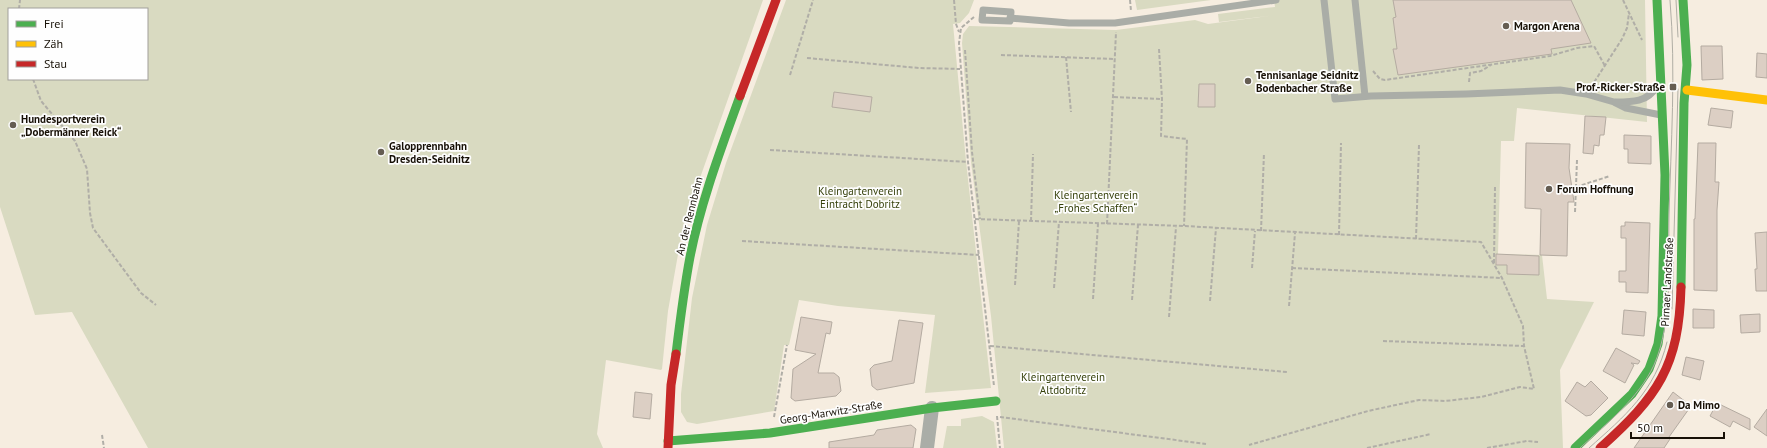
<svg xmlns="http://www.w3.org/2000/svg" width="1767" height="448" viewBox="0 0 1767 448" font-family="'PT Sans',sans-serif">
<style>
.green{fill:#d9dac1;fill-rule:evenodd}
.building{fill:#dccfc4;stroke:#b4aba1}
.lines{fill:none;stroke-linecap:round;stroke-linejoin:round}
.path{stroke:#b0aea7;stroke-width:2;stroke-dasharray:4 2;stroke-linecap:butt}
.lane{stroke:#aaada7;stroke-width:7}
.street{stroke:#aaada7;stroke-width:14}
.fast{stroke:#4caf50;stroke-width:9}
.slow{stroke:#ffc107;stroke-width:9}
.jam{stroke:#c62828;stroke-width:9}
.tram{stroke:#b0aea5;stroke-width:1}
.poi-dot{fill:#655d52;stroke:#fefefe;stroke-width:1.5}
.labels{text-anchor:middle;stroke-width:3.5;stroke-linejoin:round;paint-order:stroke}
.poi-label{font-size:11px;font-weight:bold;fill:#171006;stroke:#fefefe;text-anchor:start}
.park-label{font-size:11px;fill:#35400a;stroke:#fefefe}
.street-label{font-size:11px;fill:#171006;stroke:#fefefe}
</style>
<rect width="100%" height="100%" fill="#f6ede0"/>
<g class="green">
<path d="M0 0H763L683 226 668 311 662 369 661 370 606 360 597 434 603 448H148L72 312 35 315 0 207ZM9 9H147V79H9Z"/>
<path d="M786 0H974L969 13 960 23 953 24 966 161 991 388 925 393 935 315 838 306 799 300 789 345H784L774 411 697 424 687 422 681 412V394L692 298 707 225 726 163Z"/>
<path d="M1135 0H1211L1137 10Z"/>
<path d="M1274 0H1645L1647 122 1517 108 1514 141H1501L1498 254 1542 255 1547 299 1594 302 1560 370 1563 448H1004L991 316 971 162 962 43 963 34 969 26 1116 30 1195 20 1208 24 1276 15 1219 22 1218 14 1275 7Z"/>
<path d="M982 416 994 422 997 448H943L947 426H961V419Z"/>
</g>
<g class="building">
<path d="M1393 0H1571L1591 43 1551 49 1552 54 1398 75 1393 49H1397L1393 18 1396 17Z"/>
<path d="M1701 46H1722L1723 79 1702 80Z"/>
<path d="M1757 53 1767 54V78L1756 77Z"/>
<path d="M1199 84H1215V107H1198Z"/>
<path d="M834 92 872 97 870 112 832 107Z"/>
<path d="M1711 108 1733 111 1731 128 1708 125Z"/>
<path d="M1585 116 1606 117 1604 135H1600L1599 146 1594 145 1593 154 1583 153Z"/>
<path d="M1624 135 1651 136V164L1628 163V149H1624Z"/>
<path d="M1526 143 1570 144 1569 168 1574 202H1568L1567 256 1540 255 1541 209 1525 208Z"/>
<path d="M1698 143H1716L1715 182H1719L1717 210V291L1694 290V219H1695Z"/>
<path d="M1625 222 1650 223 1648 293 1626 292V282H1619V271H1626V238H1621V226H1625Z"/>
<path d="M1767 232V291H1756L1755 269H1757L1755 233Z"/>
<path d="M1496 254 1539 256V275L1507 274V265H1496Z"/>
<path d="M1693 309 1714 310V328H1693Z"/>
<path d="M1624 310 1646 312 1644 336 1622 334Z"/>
<path d="M1760 314V332L1741 333 1740 315Z"/>
<path d="M801 317 832 322 830 334 826 333 818 373H834L839 377 841 391 836 396 795 401 791 398 793 369 816 354 795 350Z"/>
<path d="M899 320 923 323 914 383 877 390 872 386 870 369 874 365 892 361Z"/>
<path d="M1616 348 1640 361 1638 364 1631 363 1634 365 1625 383 1603 371Z"/>
<path d="M1686 357 1704 361 1700 380 1682 375Z"/>
<path d="M1591 381 1608 398 1591 415 1586 416 1565 401 1577 382 1585 387Z"/>
<path d="M635 392 652 394 650 419 633 417Z"/>
<path d="M1673 392 1691 406 1669 437 1670 439 1664 448H1634Z"/>
<path d="M1717 403 1750 419V430L1733 421 1730 427 1710 416Z"/>
<path d="M1767 409V436L1754 427Z"/>
<path d="M911 425 916 429 913 448H829V442L874 435 877 430Z"/>
</g>
<g class="lines">
<g class="path">
<path d="M954 0 956 24 959 32"/>
<path d="M1130 0 1131 11"/>
<path d="M1623 0 1642 40"/>
<path d="M19 9 20 0"/>
<path d="M974 17 961 28 959 43 968 162 994 386"/>
<path d="M1159 49 1162 99 1161 136 1187 139 1184 226"/>
<path d="M965 50 972 152 980 219"/>
<path d="M1001 55 1114 59"/>
<path d="M1066 57 1071 112"/>
<path d="M807 58 919 68 960 69"/>
<path d="M1373 71 1380 79 1385 80 1550 56 1577 48 1594 46 1605 66"/>
<path d="M790 75 813 0"/>
<path d="M33 79 41 101 75 141 87 169 90 213 93 228 141 293 156 305"/>
<path d="M1469 82 1470 73 1481 71 1491 65"/>
<path d="M1591 87 1622 39 1627 28 1629 13"/>
<path d="M1114 97 1162 99"/>
<path d="M770 150 968 162"/>
<path d="M1576 187 1610 176"/>
<path d="M1575 212 1577 160"/>
<path d="M975 219 1184 226 1481 242 1502 278 1523 326 1524 346 1534 389 1520 387 1481 397 1445 401 1419 400 1368 411 1249 445"/>
<path d="M1031 221 1033 154"/>
<path d="M1107 224 1116 32"/>
<path d="M1261 231 1264 153"/>
<path d="M1339 235 1341 143"/>
<path d="M1416 239 1419 145"/>
<path d="M742 241 979 255"/>
<path d="M1494 263 1495 187"/>
<path d="M1252 268 1255 231"/>
<path d="M1292 268 1502 278"/>
<path d="M1015 285 1019 221"/>
<path d="M1054 288 1059 222"/>
<path d="M1093 299 1098 224"/>
<path d="M1132 300 1138 225"/>
<path d="M1210 301 1216 228"/>
<path d="M1289 306 1295 233"/>
<path d="M1169 317 1176 227"/>
<path d="M1383 341 1524 346"/>
<path d="M990 346 1287 372"/>
<path d="M997 416 1000 448"/>
<path d="M774 417 787 345"/>
<path d="M1000 417 1206 444"/>
<path d="M102 435 104 448"/>
<path d="M1367 448 1431 434"/>
<path d="M1487 448 1527 441 1538 442"/>
</g>
<g class="lane">
<path d="M1324 0 1335 99 1371 96 1466 94 1560 90 1586 94 1614 102 1626 108 1661 115"/>
<path d="M1355 0 1365 96"/>
<path d="M983 10 1011 12 1010 21 982 20Z"/>
<path d="M1010 18 1069 23H1115L1276 0"/>
<path d="M1616 102C1632 102 1648 102 1656 87"/>
</g>
<path class="street" d="M927 448 932 408"/>
<g class="fast">
<path d="M1681 287 1684 103 1687 65 1683 0"/>
<path d="M676 354C680 321 684 289 690 257 701 201 721 149 740 96"/>
<path d="M668 441 770 433 932 408 996 401"/>
<path d="M1575 448 1632 394 1649 369 1658 344 1662 316 1665 175 1657 0"/>
</g>
<path class="slow" d="M1687 90 1767 100"/>
<g class="jam">
<path d="M740 96 776 0"/>
<path d="M668 448 671 385 676 354"/>
<path d="M1600 448C1658 396 1679 367 1681 287"/>
</g>
<g class="tram">
<path d="M1676 0 1678 37"/>
<path d="M1672 309 1678 89"/>
<path d="M1580 448C1607 423 1638 399 1654 365 1673 322 1668 262 1669 215 1671 143 1676 72 1670 0"/>
<path d="M1589 448C1625 416 1655 391 1667 342"/>
</g>
</g>
<g class="poi-dot">
<circle cx="1506" cy="26" r="4"/>
<circle cx="1248" cy="81" r="4"/>
<rect x="1669" y="83" width="8" height="8" rx="2"/>
<circle cx="13" cy="125" r="4"/>
<circle cx="381" cy="152" r="4"/>
<circle cx="1549" cy="189" r="4"/>
<circle cx="1670" cy="405" r="4"/>
</g>
<g class="labels">
<g class="poi-label">
<text x="1514" y="30">Margon Arena</text>
<text x="1256" y="79">Tennisanlage Seidnitz<tspan x="1256" dy="13">Bodenbacher Straße</tspan></text>
<text x="1665" y="91" text-anchor="end">Prof.-Ricker-Straße</text>
<text x="21" y="123">Hundesportverein<tspan x="21" dy="13">„Dobermänner Reick“</tspan></text>
<text x="389" y="150">Galopprennbahn<tspan x="389" dy="13">Dresden-Seidnitz</tspan></text>
<text x="1557" y="193">Forum Hoffnung</text>
<text x="1678" y="409">Da Mimo</text>
</g>
<g class="park-label">
<text x="860" y="195">Kleingartenverein<tspan x="860" dy="13">Eintracht Dobritz</tspan></text>
<text x="1096" y="199">Kleingartenverein<tspan x="1096" dy="13">„Frohes Schaffen“</tspan></text>
<text x="1063" y="381">Kleingartenverein<tspan x="1063" dy="13">Altdobritz</tspan></text>
</g>
<g class="street-label">
<text transform="translate(689 216) rotate(-76)" y="4">An der Rennbahn</text>
<text transform="translate(1667 282) rotate(-87)" y="4">Pirnaer Landstraße</text>
<text transform="translate(831 412) rotate(-9)" y="4">Georg-Marwitz-Straße</text>
</g>
</g>
<rect x="8" y="8" width="140" height="72" fill="#fefefe" stroke="#a29f9b"/>
<rect x="16" y="21" width="20" height="6" fill="#4caf50" stroke="#a29f9b"/>
<text x="44" y="28" font-size="12" fill="#171006">Frei</text>
<rect x="16" y="41" width="20" height="6" fill="#ffc107" stroke="#a29f9b"/>
<text x="44" y="48" font-size="12" fill="#171006">Zäh</text>
<rect x="16" y="61" width="20" height="6" fill="#c62828" stroke="#a29f9b"/>
<text x="44" y="68" font-size="12" fill="#171006">Stau</text>
<path d="M1631 432v6h93v-6" fill="none" stroke="#171006" stroke-width="2"/>
<text x="1637" y="432" font-size="12" fill="#171006" stroke="#fefefe" stroke-width="3" paint-order="stroke">50 m</text>
</svg>
